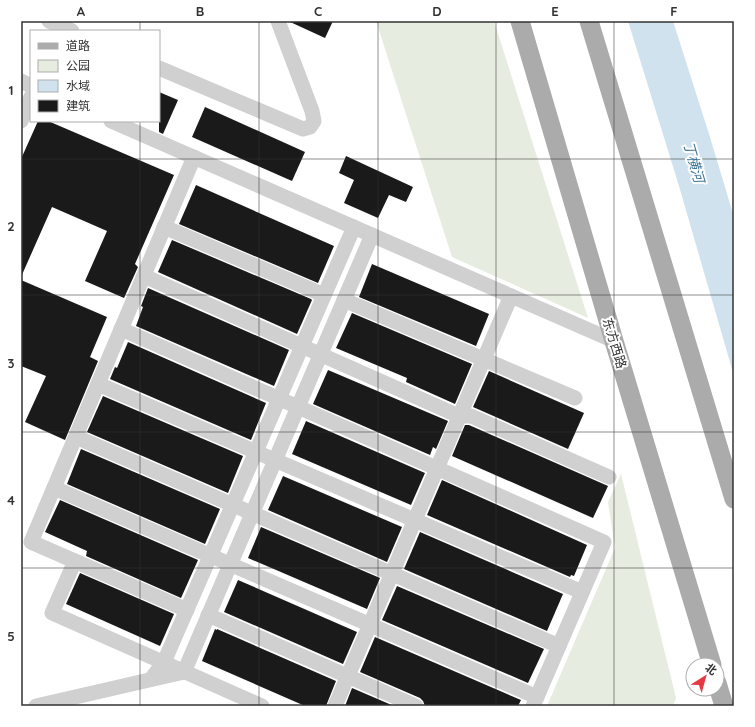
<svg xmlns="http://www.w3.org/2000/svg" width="755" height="727" viewBox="0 0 755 727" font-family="Quicksand,'Noto Sans SC',sans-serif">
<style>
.green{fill:#e6ecdf}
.water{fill:#cfe2ee}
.building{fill:#1a1a1a}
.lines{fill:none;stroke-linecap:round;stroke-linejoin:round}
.minor{stroke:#d0d0d0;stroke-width:15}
.major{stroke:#ababab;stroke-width:19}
.grid{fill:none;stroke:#333;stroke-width:1;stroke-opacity:0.55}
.labels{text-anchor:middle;stroke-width:4;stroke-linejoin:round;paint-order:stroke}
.street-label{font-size:13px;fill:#333;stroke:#fff}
.water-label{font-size:14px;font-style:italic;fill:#3f7597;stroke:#fff}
.neatline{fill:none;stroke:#333;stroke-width:1.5}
.grid-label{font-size:13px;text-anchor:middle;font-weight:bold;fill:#333}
</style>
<rect width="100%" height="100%" fill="#fff"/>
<g class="green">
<path d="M376 21H494L588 318 452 257Z"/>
<path d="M621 474 676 698 673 706H547L615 548 608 502Z"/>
</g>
<path class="water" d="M628 21H673L709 134 734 217V376L679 186Z"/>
<g class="building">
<path d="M288 21H333L325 38Z"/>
<path d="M159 92 178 100 163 134 159 132Z"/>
<path d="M205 107 305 152 292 181 192 137Z"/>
<path d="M38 121H48L174 175 135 264 138 267 124 298 85 281 107 231 52 207 21 277V159Z"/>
<path d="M346 156 413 187 406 202 389 195 378 218 344 203 354 180 339 173Z"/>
<path d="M196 185 334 246 318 283 179 224Z"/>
<path d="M172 240 311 299 312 300 297 334 158 272Z"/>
<path d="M372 264 489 314 476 346 359 297Z"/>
<path d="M21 280 107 317 90 357 98 361 65 440 25 422 46 376 21 366Z"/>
<path d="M148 288 289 350 274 386 136 326 143 307 141 306Z"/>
<path d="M352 313 472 364 455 404 406 382 407 378 336 348Z"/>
<path d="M128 342 266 403 251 440 110 379 115 367 117 368Z"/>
<path d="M328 370 448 421 436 449 433 447 430 455 313 404Z"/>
<path d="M489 371 584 413 568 449 473 407Z"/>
<path d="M103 396 243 456 228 493 87 432Z"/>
<path d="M306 421 425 473 411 505 292 454Z"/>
<path d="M465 425H469L608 486 593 518 452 456Z"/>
<path d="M81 449 220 509 205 544 67 484Z"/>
<path d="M283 476 402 527 387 562 268 510Z"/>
<path d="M442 480 587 545 574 576 571 575 570 577 427 515Z"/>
<path d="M60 500 198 560 181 598 86 556 87 551 45 532Z"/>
<path d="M261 527 380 578 367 609 248 558Z"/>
<path d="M420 532 563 594 547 631 404 569Z"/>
<path d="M80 573 174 614 160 646 66 604Z"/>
<path d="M238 580 357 632 343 664 224 612Z"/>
<path d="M397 586 544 649 528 683 382 620Z"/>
<path d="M215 629 217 630V629L336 681 326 706H305L202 661Z"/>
<path d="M375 637 521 700 518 706H425L423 701 420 698 360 672Z"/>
<path d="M352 688 394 706H345Z"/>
</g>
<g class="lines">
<g class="minor">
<path d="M49 21 72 31"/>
<path d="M159 68 303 129 310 127 314 121 312 111 278 21"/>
<path d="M21 81 31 86"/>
<path d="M21 121 31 97"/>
<path d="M111 121 614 341"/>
<path d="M164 227 324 295"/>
<path d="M144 276 459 416H471L609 477"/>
<path d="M344 300 575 398"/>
<path d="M121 329 604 542 533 706"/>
<path d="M98 384 582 592"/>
<path d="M76 437 559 646"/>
<path d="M54 488 537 697"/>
<path d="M75 561 52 613 262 706"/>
<path d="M187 610 31 542 194 157"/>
<path d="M208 615 416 706"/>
<path d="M151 679 164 662 354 227"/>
<path d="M36 706 184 672 372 235"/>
<path d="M335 706 511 296"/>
</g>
<g class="major">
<path d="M520 21 614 341 712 665"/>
<path d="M589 21 734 499"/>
<path d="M717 683 724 706"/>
</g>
</g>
<path class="grid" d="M140 21V31M259 21V706M378 21V706M496 21V706M614 21V706M140 121V706M21 159H734M21 295H734M21 432H734M21 568H734"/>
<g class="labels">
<g class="street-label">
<text transform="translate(615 343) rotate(73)" y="5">东方西路</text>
</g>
<g class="water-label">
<text transform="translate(694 162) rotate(74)" y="5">丁横河</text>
</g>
</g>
<rect width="755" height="727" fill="none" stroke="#ffffff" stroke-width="44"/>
<rect x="30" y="30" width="130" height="92" fill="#ffffff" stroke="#adadad"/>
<rect x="38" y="43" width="20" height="6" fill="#ababab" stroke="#adadad"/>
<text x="66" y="50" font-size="12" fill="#333333">道路</text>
<rect x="38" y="60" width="20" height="12" fill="#e6ecdf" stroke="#adadad"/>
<text x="66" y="70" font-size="12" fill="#333333">公园</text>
<rect x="38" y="80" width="20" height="12" fill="#cfe2ee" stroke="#adadad"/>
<text x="66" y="90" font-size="12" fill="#333333">水域</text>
<rect x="38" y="100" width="20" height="12" fill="#1a1a1a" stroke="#adadad"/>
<text x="66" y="110" font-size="12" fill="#333333">建筑</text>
<g transform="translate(705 677) rotate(37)"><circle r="19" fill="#ffffff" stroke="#adadad"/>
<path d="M0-3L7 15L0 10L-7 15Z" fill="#e63946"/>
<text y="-6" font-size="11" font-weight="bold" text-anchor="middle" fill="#333333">北</text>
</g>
<rect x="22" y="22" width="711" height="683" class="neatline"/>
<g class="grid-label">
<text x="81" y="16">A</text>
<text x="200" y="16">B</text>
<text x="318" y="16">C</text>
<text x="437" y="16">D</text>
<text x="555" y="16">E</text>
<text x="674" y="16">F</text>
<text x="11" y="95">1</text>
<text x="11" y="231">2</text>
<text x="11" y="368">3</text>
<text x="11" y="505">4</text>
<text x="11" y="641">5</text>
</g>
</svg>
